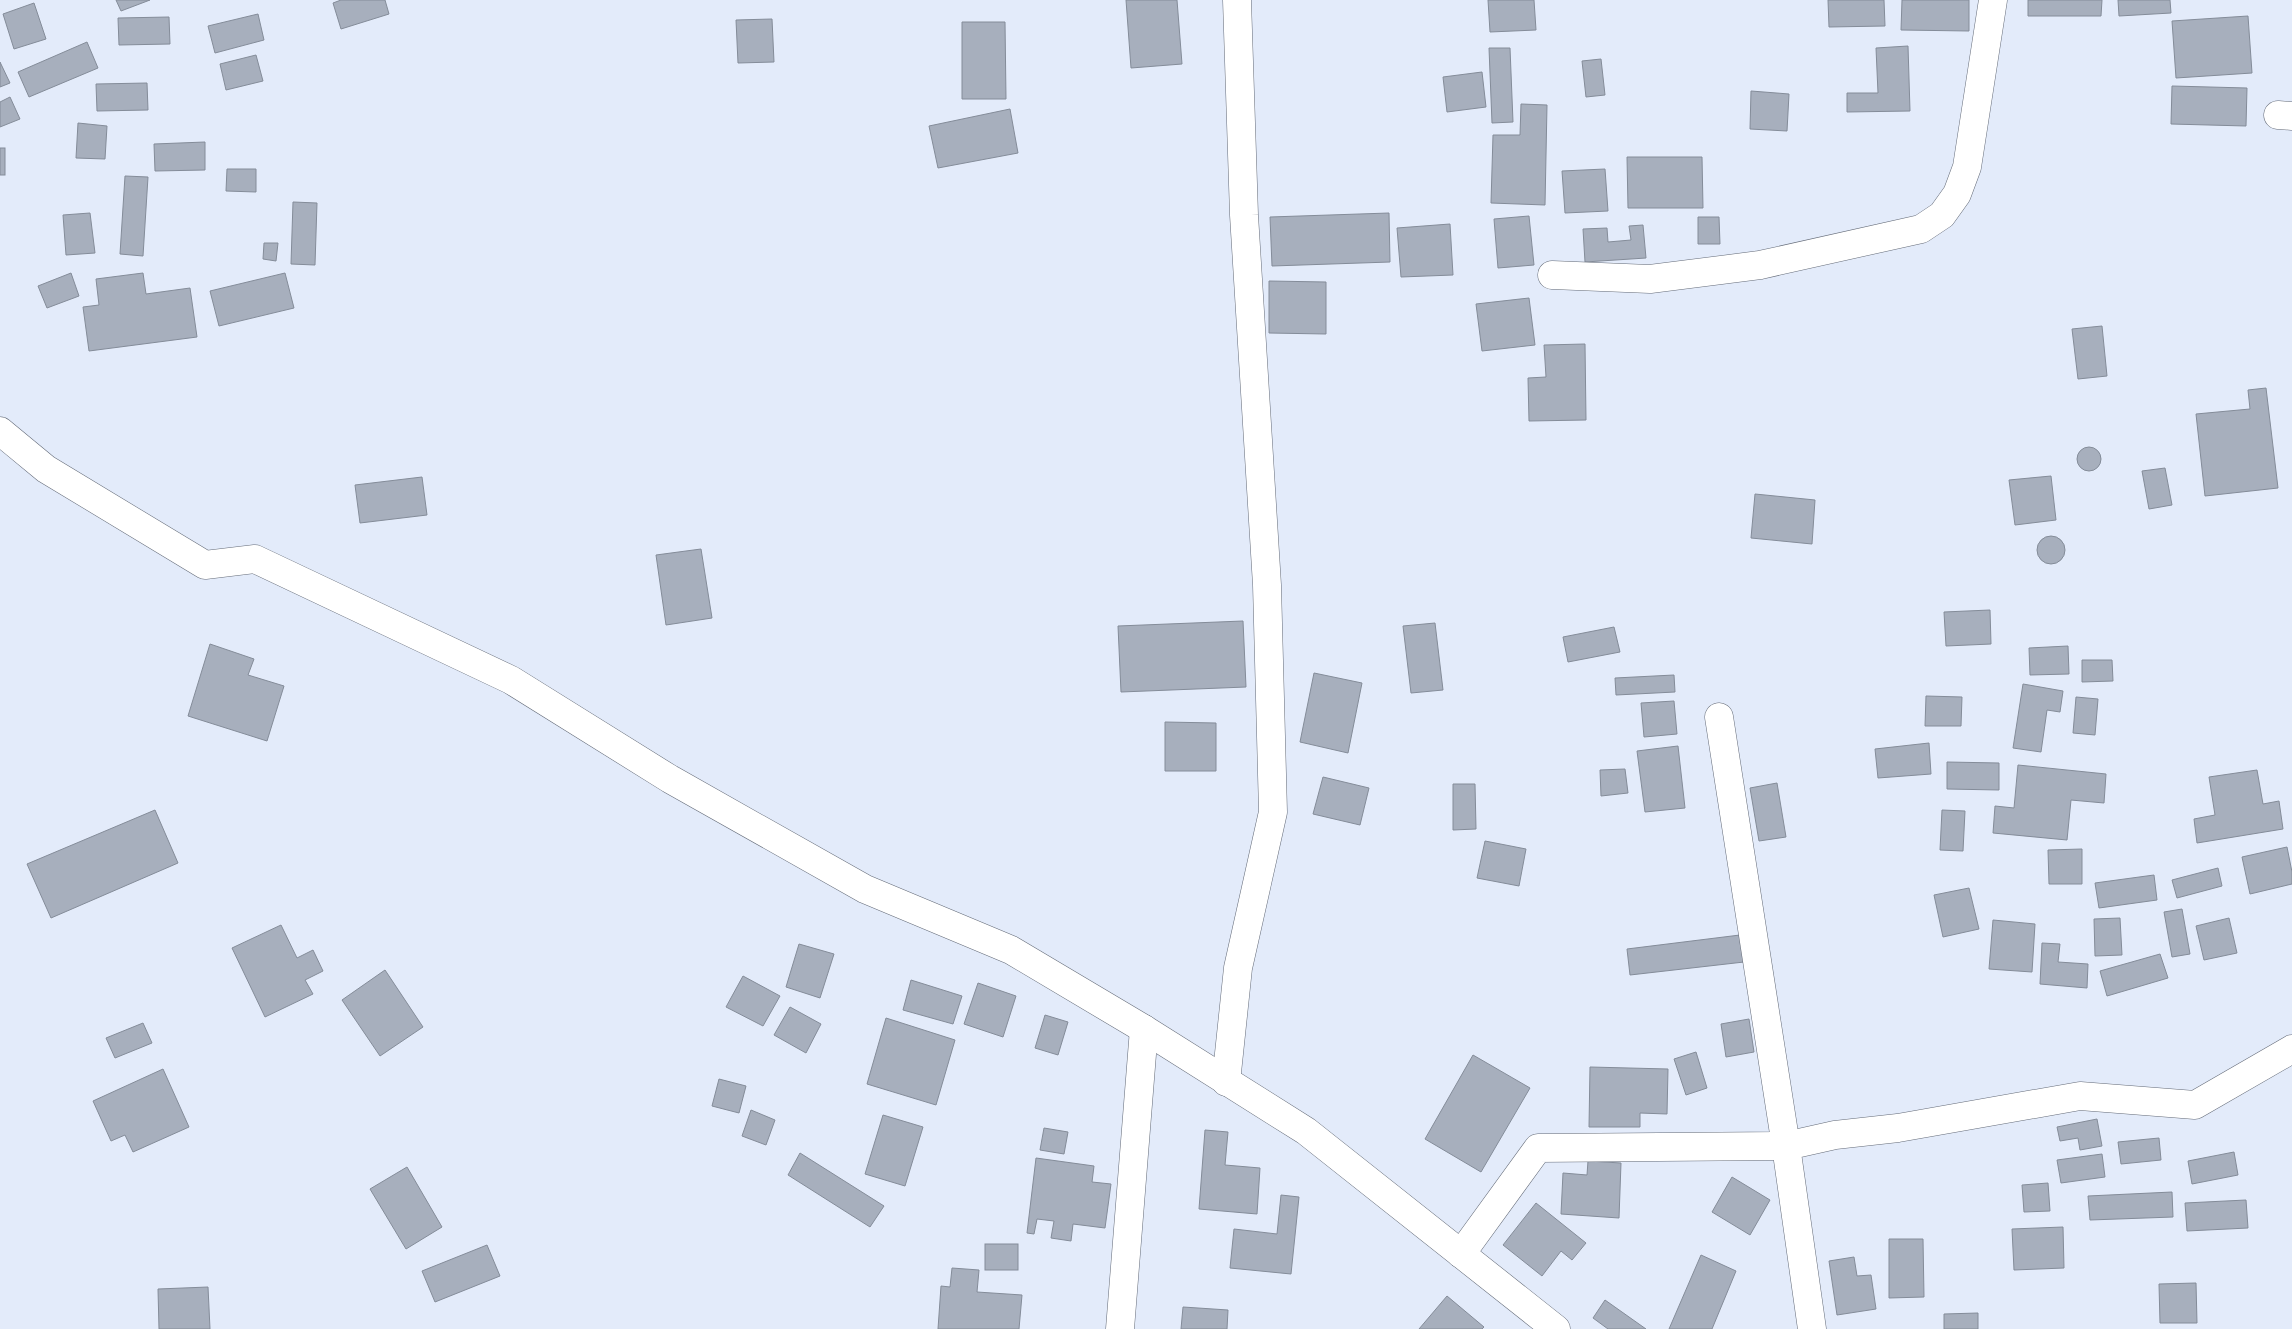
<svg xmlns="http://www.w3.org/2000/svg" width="2292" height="1329" viewBox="0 0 2292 1329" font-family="Helvetica,sans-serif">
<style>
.building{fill:#a7afbd;stroke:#848c99}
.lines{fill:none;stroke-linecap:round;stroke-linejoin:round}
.minor-casing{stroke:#646b78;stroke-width:29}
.minor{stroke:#fff;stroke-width:28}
</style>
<rect width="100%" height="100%" fill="#e3ebfa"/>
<g class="building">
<path d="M116 0H150L121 11Z"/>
<path d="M341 0H385L389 14 341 29 333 3Z"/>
<path d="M1126 0H1177L1182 64 1131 68Z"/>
<path d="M1488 0H1534L1536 30 1490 32Z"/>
<path d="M1828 0H1884L1885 26 1829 27Z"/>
<path d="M1902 0H1969V31L1901 30Z"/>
<path d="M2028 0H2102L2101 16H2028Z"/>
<path d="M2118 0H2170L2171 13 2119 16Z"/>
<path d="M34 3 46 39 14 49 3 14Z"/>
<path d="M258 14 264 40 215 53 208 26Z"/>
<path d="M2248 16 2252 73 2176 78 2172 21Z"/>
<path d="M169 17 170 44 119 45 118 18Z"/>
<path d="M772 19 774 62 738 63 736 20Z"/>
<path d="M962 22H1005L1006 99H962Z"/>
<path d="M87 42 98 68 29 97 18 72Z"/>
<path d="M1908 46 1910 111 1847 112V93H1878L1876 48Z"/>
<path d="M1489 48H1510L1513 122 1492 123Z"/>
<path d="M256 55 263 81 226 90 220 64Z"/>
<path d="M1601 59 1605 95 1586 97 1582 61Z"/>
<path d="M0 62 10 83 0 87Z"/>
<path d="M1482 72 1486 107 1447 112 1443 77Z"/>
<path d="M147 83 148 110 97 111 96 84Z"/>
<path d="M2172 86 2247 88 2246 126 2171 124Z"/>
<path d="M1751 91 1789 94 1787 131 1750 129Z"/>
<path d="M10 97 20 119 0 127V102Z"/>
<path d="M1521 104 1547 105 1545 205 1491 203 1493 135H1520Z"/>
<path d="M1010 109 1018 153 938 168 929 126Z"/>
<path d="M78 123 107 126 105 159 76 158Z"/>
<path d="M205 142V170L155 171 154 144Z"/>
<rect x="0" y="148" width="5" height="27"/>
<path d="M1627 157H1702L1703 208H1628Z"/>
<path d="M227 169H256V192L226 191Z"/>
<path d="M1605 169 1608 211 1565 213 1562 171Z"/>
<path d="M125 176 148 177 143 256 120 254Z"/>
<path d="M293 202 317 203 315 265 291 264Z"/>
<path d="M90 213 95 253 66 255 63 215Z"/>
<path d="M1389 213 1390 262 1272 266 1270 217Z"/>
<path d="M1529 216 1534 265 1498 268 1494 219Z"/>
<path d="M1698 217H1719L1720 244H1698Z"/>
<path d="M1450 224 1453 275 1401 277 1397 228Z"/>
<path d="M1643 225 1646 258 1585 262 1583 229 1607 228 1608 242 1631 240 1629 226Z"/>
<path d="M264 243H278L276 261 263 259Z"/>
<path d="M71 273 79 296 47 308 38 286Z"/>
<path d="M143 273 146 294 190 288 197 337 89 351 83 307 99 305 96 279Z"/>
<path d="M285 273 294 308 219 326 210 291Z"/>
<path d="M1269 281 1326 282V334L1269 333Z"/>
<path d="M1529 298 1535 345 1482 351 1476 304Z"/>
<path d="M2102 326 2107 376 2078 379 2072 329Z"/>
<path d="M1585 344 1586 420 1529 421 1528 378 1546 377 1544 345Z"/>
<path d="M2266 388 2278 488 2205 496 2196 414 2250 409 2248 390Z"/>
<circle cx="2089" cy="459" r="12"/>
<path d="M2165 468 2172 505 2149 509 2142 471Z"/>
<path d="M2051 476 2056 520 2015 525 2009 480Z"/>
<path d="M422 477 427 515 360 523 355 485Z"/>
<path d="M1755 494 1815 500 1812 544 1751 538Z"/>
<circle cx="2051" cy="550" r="14"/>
<path d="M701 549 712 618 666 625 656 555Z"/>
<path d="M1990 610 1991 644 1946 646 1944 612Z"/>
<path d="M1243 621 1246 687 1121 692 1118 626Z"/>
<path d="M1435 623 1443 690 1411 693 1403 626Z"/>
<path d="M1614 627 1620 652 1568 662 1563 637Z"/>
<path d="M210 644 254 659 248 675 284 686 267 741 188 716Z"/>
<path d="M2068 646 2069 674 2030 675 2029 648Z"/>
<path d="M2082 660H2112L2113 681 2082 682Z"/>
<path d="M1314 673 1362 683 1348 753 1300 742Z"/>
<path d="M1674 675 1675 692 1616 695 1615 678Z"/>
<path d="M2023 684 2063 691 2060 712 2047 710 2041 752 2013 748Z"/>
<path d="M1926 696 1962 697 1961 726H1925Z"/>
<path d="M2076 697 2098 699 2095 735 2073 733Z"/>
<path d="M1674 701 1677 734 1644 737 1641 703Z"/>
<path d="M1165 722 1216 723V771H1165Z"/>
<path d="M1929 743 1931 774 1878 778 1875 749Z"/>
<path d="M1678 746 1685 808 1645 812 1637 751Z"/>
<path d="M1947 762 1999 763V790L1947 789Z"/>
<path d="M2018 765 2106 774 2104 803 2071 800 2067 840 1993 833 1995 806 2014 808Z"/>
<path d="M1625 769 1628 793 1601 796 1600 770Z"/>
<path d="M2257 770 2263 804 2279 801 2283 829 2197 843 2194 819 2215 815 2209 777Z"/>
<path d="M1323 777 1369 788 1360 825 1313 814Z"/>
<path d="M1777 783 1786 837 1759 841 1750 788Z"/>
<path d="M1453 784H1475L1476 829 1453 830Z"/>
<path d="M155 810 178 863 51 918 27 864Z"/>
<path d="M1942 810 1965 811 1963 851 1940 850Z"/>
<path d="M1485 841 1526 849 1519 886 1477 878Z"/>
<path d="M2287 847 2292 872V884L2250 894 2242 857Z"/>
<path d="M2082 849V884H2049L2048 850Z"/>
<path d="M2218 868 2222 886 2177 898 2172 880Z"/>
<path d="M2154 875 2157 900 2099 908 2095 883Z"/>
<path d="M1969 888 1979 929 1943 937 1934 895Z"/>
<path d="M2182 909 2190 954 2172 957 2164 912Z"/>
<path d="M2120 918 2122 955 2095 956 2094 919Z"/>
<path d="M2229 918 2237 953 2204 960 2196 926Z"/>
<path d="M1993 920 2035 924 2032 972 1989 969Z"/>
<path d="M281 925 297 958 313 950 323 971 305 980 313 994 265 1017 232 948Z"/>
<path d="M1740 935 1744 962 1630 975 1627 949Z"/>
<path d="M2042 943 2060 944 2058 962 2088 964 2087 988 2040 984Z"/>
<path d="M799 944 834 954 820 998 786 987Z"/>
<path d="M2160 954 2168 978 2107 996 2100 971Z"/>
<path d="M385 970 423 1027 380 1056 342 1000Z"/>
<path d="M743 976 780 996 763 1026 726 1007Z"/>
<path d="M911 980 962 996 953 1024 903 1010Z"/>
<path d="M978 983 1016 996 1003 1037 964 1024Z"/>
<path d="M790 1007 821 1024 806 1053 774 1035Z"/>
<path d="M1045 1015 1068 1022 1058 1055 1035 1048Z"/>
<path d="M886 1018 955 1040 936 1105 867 1084Z"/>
<path d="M1749 1019 1754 1052 1726 1057 1721 1024Z"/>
<path d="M143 1023 152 1043 115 1058 106 1038Z"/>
<path d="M1696 1052 1707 1088 1686 1095 1674 1059Z"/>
<path d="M1473 1055 1530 1088 1481 1172 1425 1139Z"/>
<path d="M1590 1067 1668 1069 1667 1114 1640 1113V1127H1589Z"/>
<path d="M163 1069 189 1127 133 1152 125 1135 111 1141 93 1101Z"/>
<path d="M719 1079 746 1086 739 1113 712 1106Z"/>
<path d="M751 1110 775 1120 766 1145 742 1136Z"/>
<path d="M883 1115 923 1127 905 1186 865 1174Z"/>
<path d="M2097 1119 2102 1146 2080 1150 2078 1138 2060 1141 2057 1127Z"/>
<path d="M1044 1128 1068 1132 1064 1154 1040 1150Z"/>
<path d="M1205 1130 1228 1132 1225 1165 1260 1168 1257 1214 1199 1209Z"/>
<path d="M2159 1138 2161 1160 2121 1164 2118 1142Z"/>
<path d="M2234 1152 2238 1175 2192 1184 2188 1161Z"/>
<path d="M800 1153 884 1206 870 1227 788 1175Z"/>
<path d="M2102 1154 2105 1177 2061 1183 2057 1160Z"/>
<path d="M1036 1158 1094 1166 1092 1182 1111 1184 1105 1228 1073 1224 1071 1241 1051 1238 1054 1221 1037 1219 1034 1234 1027 1233Z"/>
<path d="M1588 1161 1621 1163 1619 1218 1561 1214 1563 1173 1587 1175Z"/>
<path d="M407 1167 442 1227 406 1249 370 1189Z"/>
<path d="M1732 1177 1770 1200 1750 1235 1712 1212Z"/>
<path d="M2048 1183 2050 1211 2024 1212 2022 1185Z"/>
<path d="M2172 1192 2173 1217 2090 1220 2088 1196Z"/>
<path d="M1281 1195 1299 1197 1291 1274 1230 1268 1234 1229 1277 1234Z"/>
<path d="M2246 1200 2248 1228 2187 1231 2185 1203Z"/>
<path d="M1536 1203 1586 1243 1572 1260 1561 1251 1542 1276 1503 1245Z"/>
<path d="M2063 1227 2064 1268 2014 1270 2012 1229Z"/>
<path d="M1889 1239H1923L1924 1297 1889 1298Z"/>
<rect x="985" y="1244" width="33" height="26"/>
<path d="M487 1245 500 1276 435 1302 422 1271Z"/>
<path d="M1701 1255 1736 1271 1712 1329H1669Z"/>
<path d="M1854 1257 1857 1276 1871 1275 1876 1309 1837 1315 1829 1261Z"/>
<path d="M952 1268 979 1270 977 1292 1022 1295 1019 1329H938L941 1286 950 1287Z"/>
<path d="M2196 1283 2197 1323H2160L2159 1284Z"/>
<path d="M208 1287 210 1329H159L158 1289Z"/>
<path d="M1447 1296 1484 1327 1482 1329H1419Z"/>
<path d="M1605 1300 1646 1329H1608L1593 1318Z"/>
<path d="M1183 1307 1228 1310 1227 1329H1181Z"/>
<path d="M1978 1313V1329H1944V1314Z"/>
</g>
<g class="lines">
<g class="minor-casing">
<g id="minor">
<path d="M2278 115 2292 116"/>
<path d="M1552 275 1650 279 1760 265 1921 229 1942 215 1957 194 1967 167 1993 0"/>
<path d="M0 431 46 469 205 565 255 559 511 680 670 779 865 889 1011 950 1144 1029 1306 1131 1556 1329"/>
<path d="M1226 1082 1238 968 1273 812 1267 585 1244 215 1237 0"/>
<path d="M1461 1254 1538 1148 1786 1146 1719 717"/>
<path d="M1120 1329 1144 1029"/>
<path d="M1812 1329 1786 1146 1835 1135 1898 1128 2080 1096 2195 1105 2292 1049"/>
</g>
</g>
<use href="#minor" class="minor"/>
</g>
</svg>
